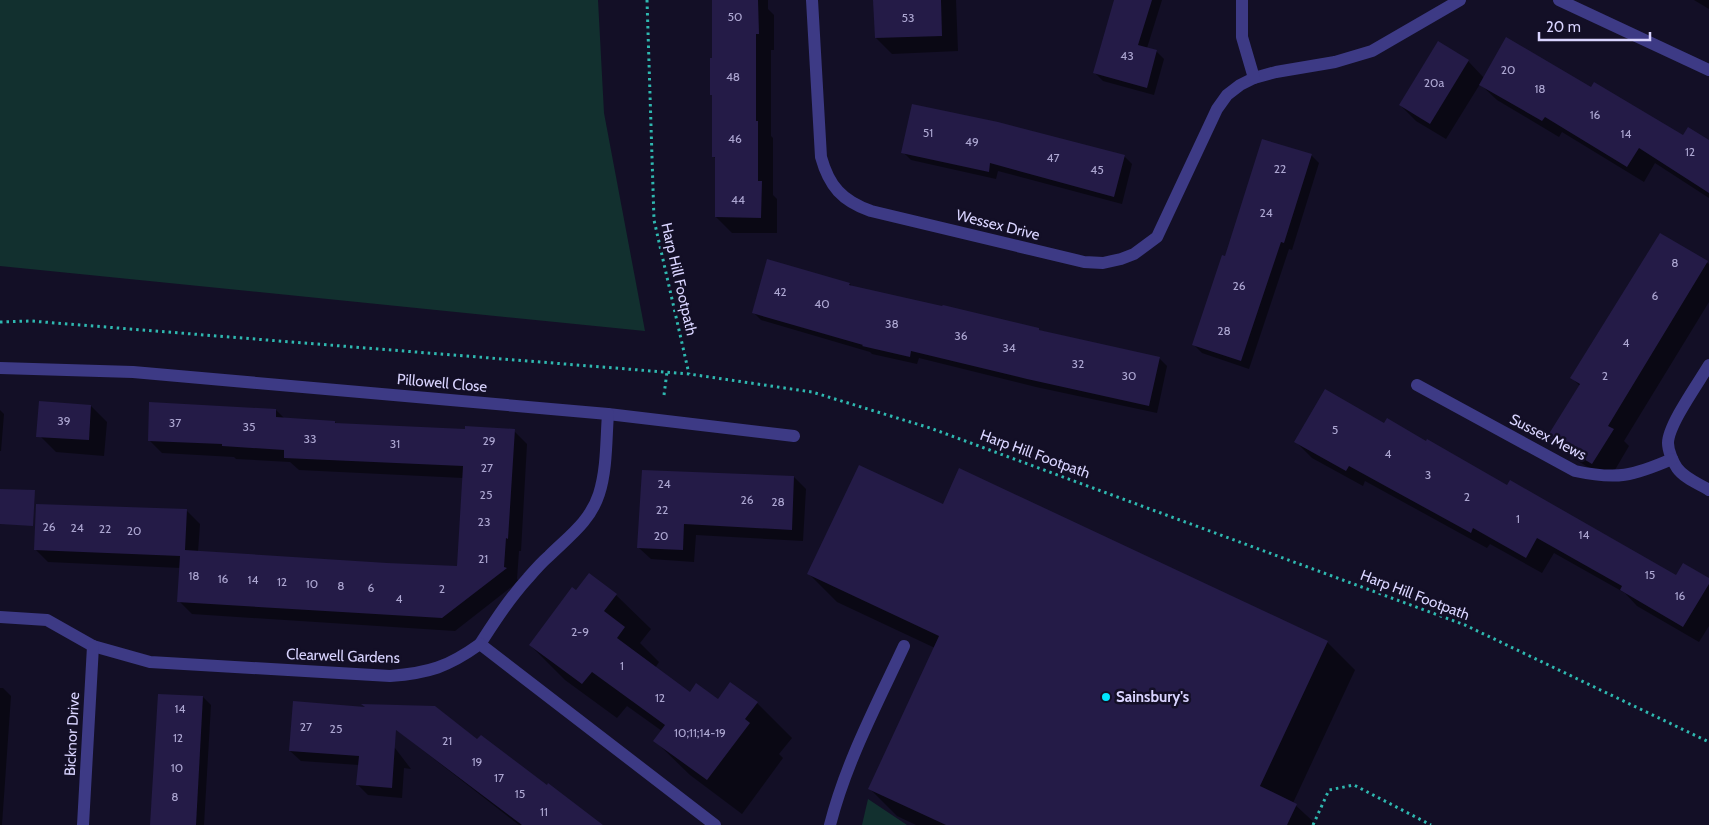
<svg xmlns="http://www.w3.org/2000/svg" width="1709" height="825" viewBox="0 0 1709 825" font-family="Cabin,sans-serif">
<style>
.green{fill:#12302f}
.shadow{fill:#0007}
.building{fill:#241b47}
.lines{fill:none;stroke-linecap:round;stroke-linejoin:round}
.path{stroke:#2fb8b0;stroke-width:3;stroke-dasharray:2.5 4;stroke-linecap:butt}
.service{stroke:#3d3a85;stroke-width:12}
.minor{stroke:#3d3a85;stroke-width:12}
.poi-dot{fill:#00e5ff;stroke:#130f26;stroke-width:2}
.labels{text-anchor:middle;stroke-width:5;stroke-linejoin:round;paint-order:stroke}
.number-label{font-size:12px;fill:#aca6d1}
.street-label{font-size:15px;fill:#d9d4ff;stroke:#130f26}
.poi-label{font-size:15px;font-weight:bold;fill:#d9d4ff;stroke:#130f26;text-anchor:start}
</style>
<rect width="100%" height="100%" fill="#130f26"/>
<g class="green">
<path d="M0 0H598L604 113 645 331 0 266Z"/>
<path d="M868 799 907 825H862Z"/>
</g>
<g class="shadow">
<path d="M714 0H768V9L774 15V50H771V136L773 138V195L777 199V233H732L716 217 717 160 713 156V96L711 94 714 60Z"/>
<path d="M874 0H956L958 51 892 54 876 38Z"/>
<path d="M1115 0H1162L1147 48 1156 51 1164 59 1154 95 1103 81 1095 73Z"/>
<path d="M1694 0H1709V9Z"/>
<path d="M1468 61 1484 78 1592 89 1683 137 1709 141V198L1655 163 1644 182 1562 132 1559 137 1497 100 1480 84 1446 139 1416 121 1400 105Z"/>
<path d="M903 152 1124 156 1132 164 1122 204 998 171 996 179 911 160Z"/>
<path d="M1311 155 1319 163 1292 250 1289 249 1249 369 1202 353 1194 345 1226 258Z"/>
<path d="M1661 234 1709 264V302L1624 441 1629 446 1609 480 1565 453 1549 437 1580 386 1572 378Z"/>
<path d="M850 284 853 288 1159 358 1167 366 1157 413 1036 387 919 358 917 364 872 354 870 352 761 320 753 312Z"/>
<path d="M91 406 107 422 104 456 56 452 40 436Z"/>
<path d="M0 410 4 414 1 451H0Z"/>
<path d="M276 410 285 419 335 422 337 424 466 430 514 431 527 444 521 551H519L517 579 519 581 455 631 192 614 179 601 181 568 48 562 35 549 187 511 200 524 198 552 387 565 458 567 463 478 299 470 290 462 236 459 234 457 162 453 149 440Z"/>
<path d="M1385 425 1508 487 1676 577 1709 579V626L1699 642 1637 606 1625 593 1554 553 1542 573 1490 544 1487 548 1365 481 1363 486 1312 458 1296 442Z"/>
<path d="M643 471 794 477 806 489 803 541 696 535 694 562 651 559 639 548Z"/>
<path d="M943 505 1327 642 1355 670 1293 803 1317 825H916L897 816 869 788 935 648 837 602 809 574Z"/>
<path d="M577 592 616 595 651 629 640 643 659 662 655 668 690 693 718 701 757 703 792 738 779 754 783 758 742 814 690 775 655 741 662 731 627 706 617 718 565 680 530 645Z"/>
<path d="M0 688H3L11 696 2 825H0Z"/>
<path d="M159 695 203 697 211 705 204 825H152Z"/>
<path d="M375 713 600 825H519Z"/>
<path d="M372 718 411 769 404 768 402 798 368 795 357 784 359 765 301 761 290 751Z"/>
</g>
<g class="building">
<path d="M712 0H758L759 34H756V121H758V181H762L761 218 715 217V157H712V95H710V58H712Z"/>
<path d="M873 0H941L942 36 875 38Z"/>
<path d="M1114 0H1152L1138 45 1157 50 1147 88 1093 73Z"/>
<path d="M1506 37 1591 87 1594 82 1683 135 1688 127 1709 140V193L1639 148 1627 167 1545 117 1542 121 1479 85Z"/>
<path d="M1438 41 1469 60 1430 124 1399 105Z"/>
<path d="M912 104 998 122 1125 155 1114 197 990 163 989 172 901 153Z"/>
<path d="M1262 139 1312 154 1284 243 1281 242 1241 361 1192 345 1222 255 1225 256Z"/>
<path d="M1660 233 1708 261 1608 426 1614 429 1592 464 1547 437 1580 384 1570 378Z"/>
<path d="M767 259 850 283 849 285 942 306 943 305 1039 328V330L1160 357 1149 406 1027 379 911 351 910 357 862 346 863 345 752 313Z"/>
<path d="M1325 389 1384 423 1387 418 1426 441 1427 439 1507 485 1510 480 1676 575 1683 563 1709 578V584L1683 627 1620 590 1622 586 1537 538 1526 558 1473 528 1471 533 1349 466 1346 471 1294 442Z"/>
<path d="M39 401 91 405 89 440 36 437Z"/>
<path d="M149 402 276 409V417L335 421V423L465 429V426L515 429 508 539 506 538 504 567 507 568 442 618 177 602 180 556 34 550 36 504 187 509 185 550 387 563 457 566 463 466 284 458V450L222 446V444L148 441Z"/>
<path d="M859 465 943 504 959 468 1328 641 1260 786 1297 804 1287 825H946L868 789 939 636 807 574Z"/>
<path d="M642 470 794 476 792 530 684 524 683 550 637 548Z"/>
<path d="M0 489 35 490 33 526 0 524Z"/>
<path d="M589 573 617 594 604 611 625 627 617 638 690 692 696 683 718 699 730 682 758 702 745 719 750 723 707 780 653 741 665 725 592 672 582 684 529 645 572 587 576 590Z"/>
<path d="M158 694 203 696 196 825H150Z"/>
<path d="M293 701 365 707 361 704 435 706 477 739 481 735 547 785 548 783 603 825H522L396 730 392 788 356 785 359 756 289 751Z"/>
</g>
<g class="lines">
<g class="path">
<path d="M647 0 654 220 689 374"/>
<path d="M0 322 31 321 689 374 812 392 930 428 1465 625 1709 742"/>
<path d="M664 395 667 372"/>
<path d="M1313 825 1329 790 1354 785 1431 825"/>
</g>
<g class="service">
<path d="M608 414 794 436"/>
<path d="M830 825C846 762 877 704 904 646"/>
</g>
<g class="minor">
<path d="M812 0 821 157C829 186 842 201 871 211L1084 262 1103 263 1121 259 1134 254 1157 237 1217 109 1227 95 1240 85 1254 78 1276 72 1335 62 1372 51 1460 0"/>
<path d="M1242 0V37L1254 78"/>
<path d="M1559 0 1709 70"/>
<path d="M1709 365C1699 382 1668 425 1668 443 1668 451 1673 462 1677 468 1684 478 1699 484 1709 490"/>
<path d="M0 368 133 372 608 414C606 440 607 469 599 494 590 522 568 537 549 556 541 563 534 571 528 578 509 599 495 621 480 644"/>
<path d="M1417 385 1575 471C1617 480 1633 476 1672 459"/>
<path d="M0 617 47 620 93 646 150 662 390 676C429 673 448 667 480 644L715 825"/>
<path d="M83 825 93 646"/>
</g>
</g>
<circle class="poi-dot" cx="1106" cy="697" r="5"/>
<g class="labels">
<g class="number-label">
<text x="735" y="21">50</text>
<text x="908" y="22">53</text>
<text x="1127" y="60">43</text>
<text x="1508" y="74">20</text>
<text x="733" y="81">48</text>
<text x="1434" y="87">20a</text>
<text x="1540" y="93">18</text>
<text x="1595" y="119">16</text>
<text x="928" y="137">51</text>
<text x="1626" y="138">14</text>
<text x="735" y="143">46</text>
<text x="972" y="146">49</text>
<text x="1690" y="156">12</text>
<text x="1053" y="162">47</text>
<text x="1280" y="173">22</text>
<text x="1097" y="174">45</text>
<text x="738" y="204">44</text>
<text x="1266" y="217">24</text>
<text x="1675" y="267">8</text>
<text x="1239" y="290">26</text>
<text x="780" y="296">42</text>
<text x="1655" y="300">6</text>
<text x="822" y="308">40</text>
<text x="892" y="328">38</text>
<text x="1224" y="335">28</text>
<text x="961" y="340">36</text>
<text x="1626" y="347">4</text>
<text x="1009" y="352">34</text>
<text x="1078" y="368">32</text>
<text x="1129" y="380">30</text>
<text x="1605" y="380">2</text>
<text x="64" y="425">39</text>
<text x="175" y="427">37</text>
<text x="249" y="431">35</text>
<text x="1335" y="434">5</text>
<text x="310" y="443">33</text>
<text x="489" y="445">29</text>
<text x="395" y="448">31</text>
<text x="1388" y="458">4</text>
<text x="487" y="472">27</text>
<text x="1428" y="479">3</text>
<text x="664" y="488">24</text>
<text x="486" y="499">25</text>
<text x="1467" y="501">2</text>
<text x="747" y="504">26</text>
<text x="778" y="506">28</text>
<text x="662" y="514">22</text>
<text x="1518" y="523">1</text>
<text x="484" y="526">23</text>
<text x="49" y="531">26</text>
<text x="77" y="532">24</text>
<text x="105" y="533">22</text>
<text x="134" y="535">20</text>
<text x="1584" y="539">14</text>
<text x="661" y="540">20</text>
<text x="483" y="563">21</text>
<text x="1650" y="579">15</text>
<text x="194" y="580">18</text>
<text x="223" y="583">16</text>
<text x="253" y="584">14</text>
<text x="282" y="586">12</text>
<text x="312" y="588">10</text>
<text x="341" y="590">8</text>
<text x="371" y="592">6</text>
<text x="442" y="593">2</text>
<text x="1680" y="600">16</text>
<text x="399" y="603">4</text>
<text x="580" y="636">2-9</text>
<text x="622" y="670">1</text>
<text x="660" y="702">12</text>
<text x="180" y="713">14</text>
<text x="306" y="731">27</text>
<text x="336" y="733">25</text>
<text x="700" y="737">10;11;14-19</text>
<text x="178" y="742">12</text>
<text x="447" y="745">21</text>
<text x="477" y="766">19</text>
<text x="177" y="772">10</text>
<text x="499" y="782">17</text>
<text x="520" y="798">15</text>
<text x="175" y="801">8</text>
<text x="544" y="816">11</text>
</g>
<g class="street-label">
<text transform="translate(998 225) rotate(14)" y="5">Wessex Drive</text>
<text transform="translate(679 279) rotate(77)" y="5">Harp Hill Footpath</text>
<text transform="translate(442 383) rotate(5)" y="5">Pillowell Close</text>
<text transform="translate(1548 437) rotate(27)" y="5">Sussex Mews</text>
<text transform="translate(1035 454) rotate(20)" y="5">Harp Hill Footpath</text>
<text transform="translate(1415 595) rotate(21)" y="5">Harp Hill Footpath</text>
<text transform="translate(343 656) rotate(2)" y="5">Clearwell Gardens</text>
<text transform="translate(72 734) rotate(-87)" y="5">Bicknor Drive</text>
</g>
<g class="poi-label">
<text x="1116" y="702">Sainsbury's</text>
</g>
</g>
<path d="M1539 32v8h111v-8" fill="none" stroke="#d9d4ff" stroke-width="2.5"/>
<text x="1546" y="32" font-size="15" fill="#d9d4ff" stroke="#130f26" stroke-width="4" paint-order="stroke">20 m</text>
</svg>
